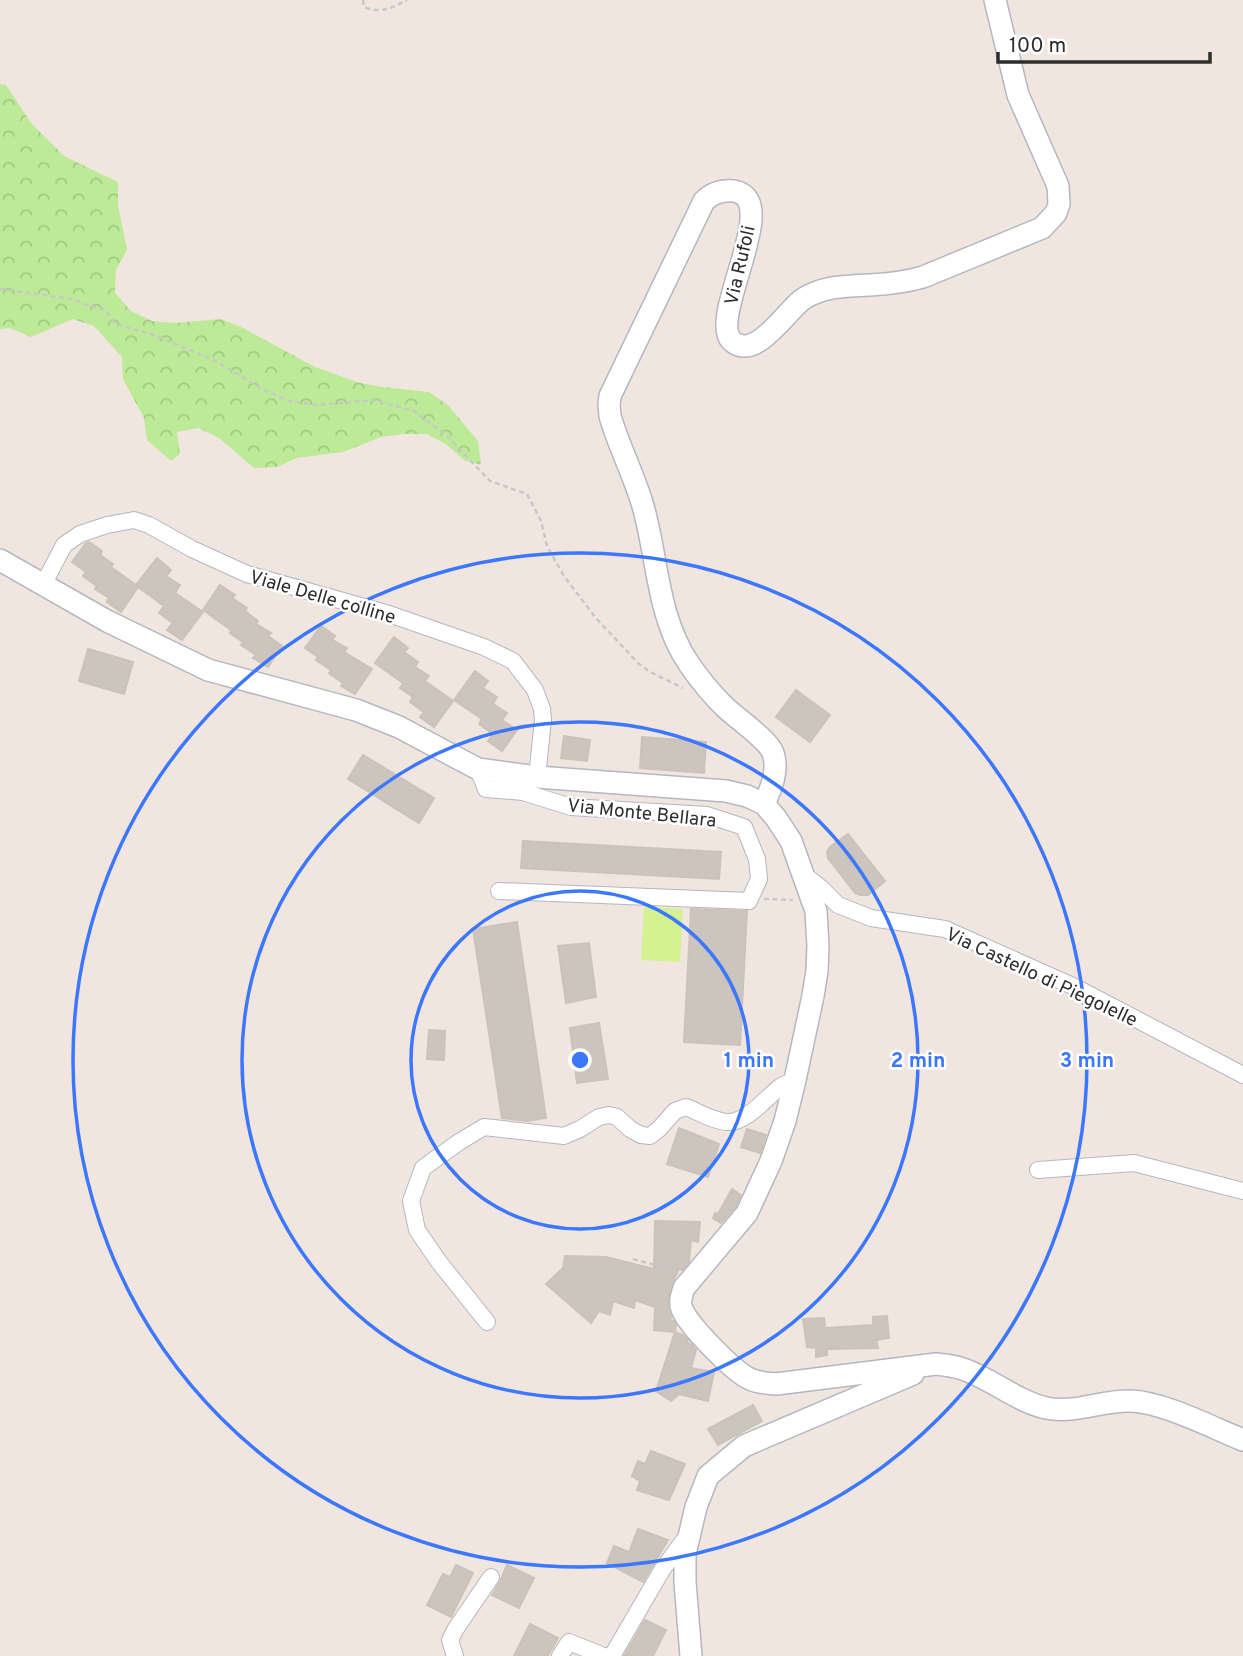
<svg xmlns="http://www.w3.org/2000/svg" width="1243" height="1656" viewBox="0 0 1243 1656" font-family="Overpass,sans-serif">
<style>
.forest{fill:url(#forest-crowns)}
.pitch{fill:#d4f292}
.building{fill:#cbc5bd;stroke:#ccc2b8;stroke-width:2}
.lines{fill:none;stroke-linecap:round;stroke-linejoin:round}
.street-casing{stroke:#b3b7c2;stroke-width:18}
.secondary-casing{stroke:#b3b7c2;stroke-width:24}
.path{stroke:#c8c8c8;stroke-width:2.5;stroke-dasharray:5 3.5;stroke-linecap:butt}
.street{stroke:#fff;stroke-width:16}
.secondary{stroke:#fff;stroke-width:21}
.ring{fill:none;stroke:#3c77ff;stroke-width:3.5}
.labels{text-anchor:middle;stroke-width:5;stroke-linejoin:round;paint-order:stroke}
.street-label{font-size:19px;fill:#2d2d2d;stroke:#fff}
.centre{fill:#3c77ff;stroke:#fff;stroke-width:3.5}
.ring-label{font-size:21px;text-anchor:middle;font-weight:bold;fill:#3c77ff;stroke:#fff;stroke-width:5;stroke-linejoin:round;paint-order:stroke}
</style>
<defs>
<pattern id="forest-crowns" width="20" height="18" patternUnits="userSpaceOnUse" patternTransform="scale(1.75)"><rect width="20" height="18" fill="#bdea97"/><path d="M2 6a3 3 0 1 1 6 0M12 15a3 3 0 1 1 6 0" fill="none" stroke="#a3c982"/></pattern>
</defs>
<rect width="100%" height="100%" fill="#f0e6df"/>
<path class="forest" d="M0 84 6 85 31 123 64 156 118 182V205L127 250 116 270 115 293 131 311 152 321 175 323 221 319 243 328 315 367 360 383 383 387 429 392 448 405 478 441 481 465 464 460 447 445 427 434H404L381 437 343 452 297 458 277 467 254 468 219 438 198 428 177 432 180 454 171 461 147 440 144 418 123 379 122 357 94 326 73 319 31 337 10 328 0 329Z"/>
<path class="pitch" d="M644 907 683 909 680 962 641 960Z"/>
<g class="building">
<path d="M89 542 102 551 100 555 113 564 111 567 136 585 157 558 171 570 166 576 180 585 175 593 203 612 182 640 167 630 173 623 159 613 164 606 138 587 121 612 107 602 109 598 95 589 97 586 83 576 86 572 72 562 86 543Z"/>
<path d="M220 585 235 595 232 598 247 608 245 611 258 621 256 624 271 633 268 636 282 646 268 667 253 658 256 655 241 645 243 642 230 633 231 630 203 610Z"/>
<path d="M321 626 335 636 332 640 347 648 344 652 372 669 355 694 341 686 343 683 329 673 331 670 316 660 318 657 305 648Z"/>
<path d="M394 637 408 648 404 652 418 662 415 667 429 676 425 681 453 701 434 727 420 717 424 712 410 702 413 697 400 688 403 683 375 663Z"/>
<path d="M88 649 133 662 124 694 79 681Z"/>
<path d="M475 671 488 681 483 688 497 697 493 704 507 713 502 720 517 730 502 751 488 741 493 734 479 724 482 719 454 700Z"/>
<path d="M796 690 830 715 810 742 776 717Z"/>
<path d="M564 736 590 740 587 761 561 758Z"/>
<path d="M642 737 706 742 704 773 640 768Z"/>
<path d="M363 755 434 798 419 823 348 779Z"/>
<path d="M848 834 885 881 868 895H860L855 893 828 858 827 852 830 847Z"/>
<path d="M523 841 721 852 719 879 521 868Z"/>
<path d="M691 909 747 911 740 1045 684 1042Z"/>
<path d="M517 922 546 1118 527 1121 502 1118 473 929Z"/>
<path d="M589 943 596 997 566 1003 558 946Z"/>
<path d="M599 1023 608 1079 577 1083 570 1028Z"/>
<path d="M429 1030 445 1031 444 1060 427 1059Z"/>
<path d="M679 1128 719 1144 708 1177 667 1164Z"/>
<path d="M747 1129 766 1135 760 1153 741 1147Z"/>
<path d="M732 1189 741 1195 736 1206 721 1223 713 1218 715 1213 718 1214Z"/>
<path d="M655 1221 700 1222 698 1242 691 1240 689 1262 682 1270 679 1269 672 1283 669 1293 668 1308 671 1317 670 1320 674 1321 676 1325 675 1332 654 1330 655 1307 635 1300 634 1308 613 1301 610 1315 599 1311 591 1323 546 1284 563 1268 565 1256 606 1257 654 1269Z"/>
<path d="M887 1316 889 1338 876 1340 878 1348 827 1349V1355L816 1357V1348L807 1347 803 1319 824 1318 825 1328 873 1325V1317Z"/>
<path d="M675 1332 683 1335 688 1340 687 1343 691 1344 696 1350 691 1368 714 1372 708 1401 679 1394 671 1401 656 1391Z"/>
<path d="M753 1405 762 1421 718 1445 708 1429Z"/>
<path d="M651 1451 685 1464 669 1500 637 1490 640 1481 632 1476 638 1461 645 1464Z"/>
<path d="M638 1529 668 1540 643 1582 607 1563 614 1546 629 1552Z"/>
<path d="M456 1565 473 1573 451 1617 427 1605 443 1574 450 1577Z"/>
<path d="M507 1565 534 1578 519 1608 492 1595 500 1582Z"/>
<path d="M645 1620 666 1630 653 1656H624Z"/>
<path d="M530 1624 558 1638 548 1656H514Z"/>
</g>
<g class="lines">
<g class="street-casing">
<g id="street">
<path d="M43 585 64 545 80 534 107 525 134 520 149 525 192 549 247 574 389 614 484 647 513 661 535 690 542 709 543 720 537 777"/>
<path d="M478 769 486 789 523 792 571 807 707 815 744 827 757 859 759 879 749 901 499 891"/>
<path d="M802 873 821 888 838 905 871 918 945 929 1075 987 1243 1075"/>
<path d="M1038 1170 1134 1163 1243 1191"/>
<path d="M487 1322 439 1262 417 1230 411 1201 423 1168 459 1142 484 1127 564 1136 580 1129 599 1117 609 1115 617 1117 630 1129 641 1135 650 1136 659 1129 675 1111 686 1107C699 1112 715 1122 729 1122 747 1122 767 1097 780 1087 784 1084 790 1082 795 1080"/>
<path d="M455 1656 450 1640 455 1630 491 1577"/>
<path d="M560 1656 569 1642 604 1656"/>
<path d="M612 1656 662 1570 687 1536"/>
</g>
</g>
<g class="secondary-casing">
<g id="secondary">
<path d="M0 560 107 621 208 670 356 710 399 727 478 769 537 777 726 791 747 796 764 804 776 818 791 841 816 911 818 946 817 971 813 996 795 1080 785 1121 771 1161 747 1213 684 1288C682 1294 679 1302 682 1309 688 1325 734 1372 750 1379 758 1383 767 1383 776 1384L936 1364C946 1365 954 1366 963 1369 992 1379 1016 1401 1046 1408 1075 1414 1102 1400 1131 1401 1163 1402 1213 1428 1243 1440"/>
<path d="M764 804C771 789 779 770 773 753 769 741 738 719 727 709 713 696 700 680 689 664 657 617 658 559 643 506 634 475 619 447 610 416L609 405 610 396 704 201C712 193 722 190 734 191 783 199 709 315 731 340 754 364 787 310 803 299 823 286 847 286 870 285 888 284 906 282 923 277L1042 228 1056 213 1059 204 1058 186 1018 95 995 0"/>
<path d="M691 1656 685 1582V1554L696 1507 708 1476 744 1446 913 1374"/>
</g>
</g>
<g class="path">
<path d="M363 0 364 7C381 14 392 8 407 0"/>
<path d="M0 289 73 299 90 306 105 309 115 324 151 334 216 361 262 389 289 401 318 405 374 400 414 411 446 435 490 481 527 494 541 521 547 546 564 576 595 617 638 663 650 672 683 688"/>
<path d="M764 899 793 900"/>
<path d="M633 1259 676 1271"/>
</g>
<use href="#street" class="street"/>
<use href="#secondary" class="secondary"/>
</g>
<g class="ring">
<circle cx="580" cy="1060" r="169"/>
<circle cx="580" cy="1060" r="338"/>
<circle cx="580" cy="1060" r="507"/>
</g>
<g class="labels">
<g class="street-label">
<text transform="translate(739 265) rotate(-77)" y="7">Via Rufoli</text>
<text transform="translate(323 596) rotate(16)" y="7">Viale Delle colline</text>
<text transform="translate(642 812) rotate(6)" y="7">Via Monte Bellara</text>
<text transform="translate(1042 976) rotate(25)" y="7">Via Castello di Piegolelle</text>
</g>
</g>
<circle cx="580" cy="1060" r="10" class="centre"/>
<g class="ring-label">
<text x="749" y="1067">1 min</text>
<text x="918" y="1067">2 min</text>
<text x="1087" y="1067">3 min</text>
</g>
<path d="M998 52v10h212v-10" fill="none" stroke="#2d2d2d" stroke-width="3.5"/>
<text x="1009" y="52" font-size="21" fill="#2d2d2d" stroke="#ffffff" stroke-width="5" paint-order="stroke">100 m</text>
</svg>
